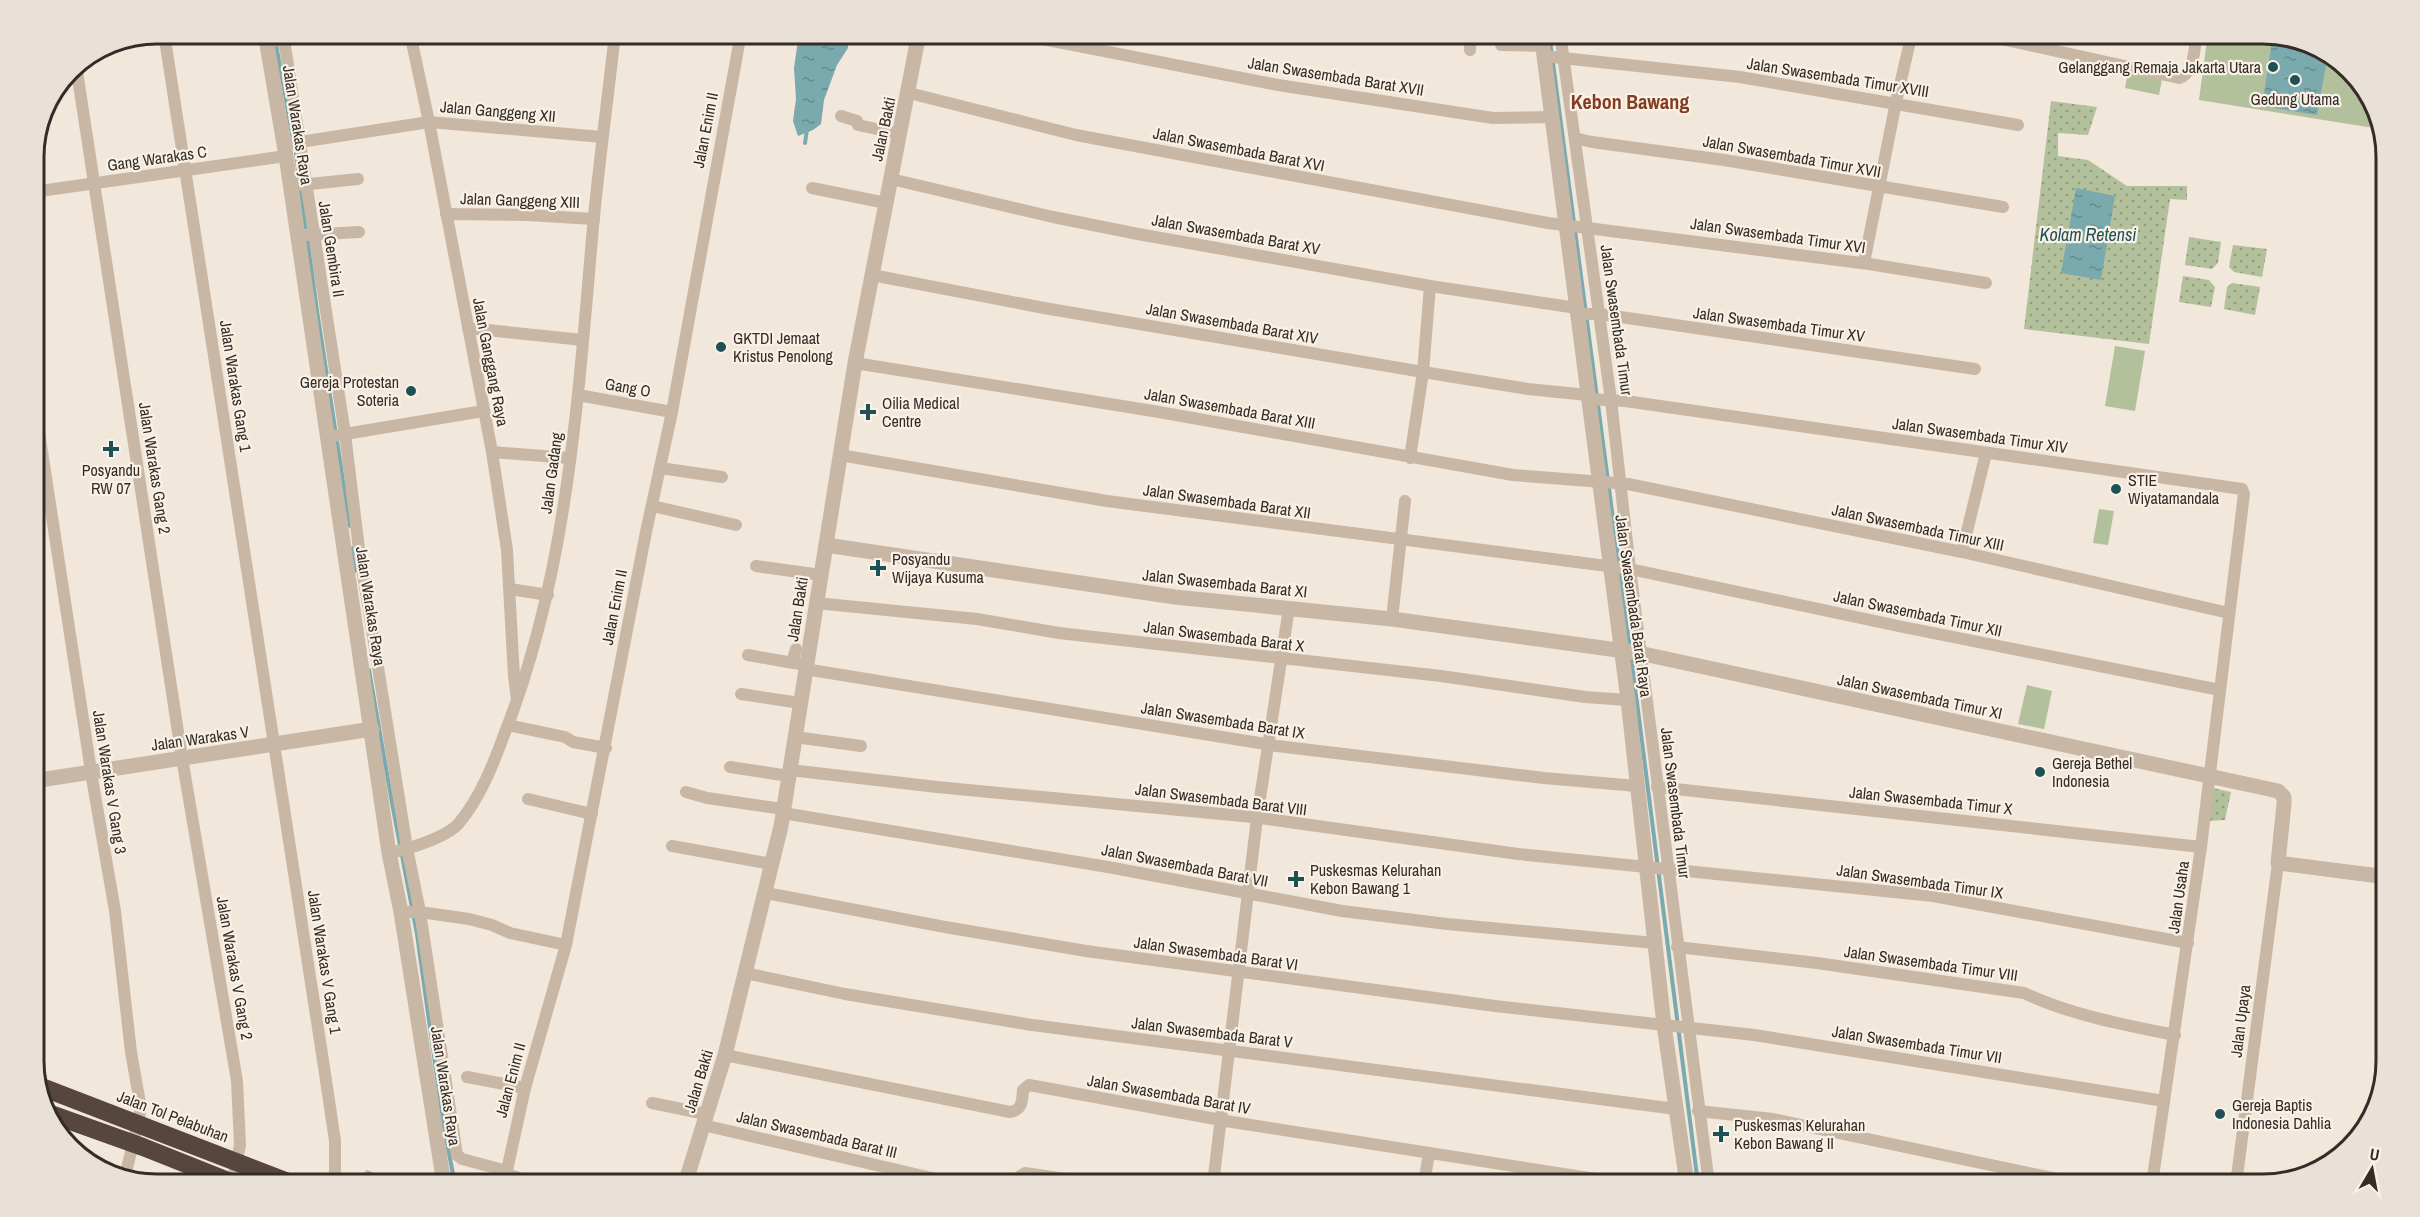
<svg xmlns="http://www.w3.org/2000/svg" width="2420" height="1217" viewBox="0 0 2420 1217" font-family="'Archivo Narrow',sans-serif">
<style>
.green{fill:url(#green-dots)}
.pitch{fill:#b2c09b}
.water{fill:url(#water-ripples)}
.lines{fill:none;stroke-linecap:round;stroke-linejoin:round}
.stream{stroke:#7aaaae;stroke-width:4}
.minor{stroke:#c9b7a6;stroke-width:12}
.tertiary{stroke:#c9b7a6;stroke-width:15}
.motorway-bridge{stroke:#56463e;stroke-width:18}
.poi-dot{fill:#1d5156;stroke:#f9f1e6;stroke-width:2}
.labels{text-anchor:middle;stroke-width:4.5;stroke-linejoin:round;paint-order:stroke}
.poi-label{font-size:16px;fill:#352c27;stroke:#f9f1e6;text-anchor:start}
.street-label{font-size:16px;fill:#352c27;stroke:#f9f1e6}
.water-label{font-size:18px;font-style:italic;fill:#1d5156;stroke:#f9f1e6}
.quarter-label{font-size:20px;font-weight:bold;fill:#833c21;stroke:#f9f1e6}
.rim{fill:none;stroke:#352c27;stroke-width:3}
</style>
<defs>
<pattern id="green-dots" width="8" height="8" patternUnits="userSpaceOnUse" patternTransform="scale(1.5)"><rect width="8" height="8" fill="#b2c09b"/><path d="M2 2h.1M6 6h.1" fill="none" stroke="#929c7e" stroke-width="1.8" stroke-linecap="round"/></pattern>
<pattern id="water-ripples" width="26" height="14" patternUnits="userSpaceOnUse" patternTransform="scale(1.5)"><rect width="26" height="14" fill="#7aaaae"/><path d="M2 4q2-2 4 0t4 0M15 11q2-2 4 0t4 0" fill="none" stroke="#658b8e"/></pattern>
</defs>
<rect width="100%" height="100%" fill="#f1e7da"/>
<g class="green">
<path d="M2051 101 2097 107 2088 135 2058 133V156L2088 160 2127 186H2187V200L2170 199 2149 344 2024 329Z"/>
<path d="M2189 237 2221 242 2218 263 2212 269 2185 265Z"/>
<path d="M2233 245 2267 249 2262 277 2234 272 2229 267Z"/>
<path d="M2183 276 2209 280 2215 287 2211 307 2179 302Z"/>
<path d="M2387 276V336L2377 335Z"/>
<path d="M2232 283 2260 287 2255 315 2224 309 2227 287Z"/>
<path d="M2213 788 2231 792 2225 820 2208 821Z"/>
<path d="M367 1170 401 1184H349Z"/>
</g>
<g class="pitch">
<path d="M2208 33H2263L2318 46 2366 88 2380 129 2199 100Z"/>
<path d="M2128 72 2162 79 2159 95 2125 88Z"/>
<path d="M2115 346 2145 351 2135 411 2105 406Z"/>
<path d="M2099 509 2114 511 2108 545 2093 543Z"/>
<path d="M2027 685 2052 691 2044 729 2018 724Z"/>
</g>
<g class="water">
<path d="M799 33H848V48L837 65 824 100 821 124 813 130 798 136 793 121 796 99 794 68Z"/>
<path d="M2273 35 2318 46 2328 54 2317 115 2262 106Z"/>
<path d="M2076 188 2115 196 2101 280 2061 273Z"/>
</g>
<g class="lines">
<g class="stream">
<path d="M274 33 293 140"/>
<path d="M1549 33 1630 648"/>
<path d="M805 143 807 129"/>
<path d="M296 154 317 311 350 526"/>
<path d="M353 548 355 571"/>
<path d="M1631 655 1698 1184"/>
<path d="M369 670 392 803 417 934 444 1128 455 1184"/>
</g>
<g class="minor">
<path d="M164 33 324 1067 335 1141V1184"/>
<path d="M283 33 345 434 359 549 407 848 420 912 457 1155 462 1159 507 1171"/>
<path d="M410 33 429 122 492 452 507 550 514 677 517 699"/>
<path d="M1011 33 1278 85 1493 118 1552 117"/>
<path d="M1560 33 1611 400 1630 569 1709 1184"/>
<path d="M1974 33 2179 78C2195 74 2194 47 2197 33"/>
<path d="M266 42 322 33"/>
<path d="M1501 45 1542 46"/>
<path d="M1470 50 1471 33"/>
<path d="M1544 56 1740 77 2018 125"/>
<path d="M76 65 182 758 237 1081 240 1145 232 1184"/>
<path d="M909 93 1076 135 1548 223 1869 264 1986 283"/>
<path d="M841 116 857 121 858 125 900 134"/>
<path d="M1575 138 1592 142 1724 160 2003 207"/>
<path d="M294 143 429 122 602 137"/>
<path d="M891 179 1053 217 1138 234 1430 286 1577 308"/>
<path d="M300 185 358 179"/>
<path d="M812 188 886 203"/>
<path d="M33 192 286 156"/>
<path d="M446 214 527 215 594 219"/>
<path d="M305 235 359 232"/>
<path d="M1864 263 1896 102 1912 33"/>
<path d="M872 275 1044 308 1423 372 1528 389 1588 395"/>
<path d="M1578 314H1600L1975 369"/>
<path d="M468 328 583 340"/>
<path d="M855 363 1159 412 1513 475 1628 484 1962 552 2229 613"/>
<path d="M33 393 93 784 115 911 131 1052 141 1109 125 1177"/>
<path d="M578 395 672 412"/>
<path d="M1588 399 1625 401 2242 489 2244 494 2201 847 2152 1184"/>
<path d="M327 437 483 411"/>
<path d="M492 452 569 458"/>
<path d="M840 455 1107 501 1630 569 1903 627 2220 690"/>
<path d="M1410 458 1423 372 1430 286"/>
<path d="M660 468 722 477"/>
<path d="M652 506 736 525"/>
<path d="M1962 552 1986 453"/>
<path d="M756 566 821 575"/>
<path d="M510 589 548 595"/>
<path d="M816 603 977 619 1059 633 1441 676 1585 697 1628 700"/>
<path d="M1392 619 1405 501"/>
<path d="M796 649 792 662 799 664"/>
<path d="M748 655 793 663"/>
<path d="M805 669 1277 746 1544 778 1637 786"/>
<path d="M741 694 800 703"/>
<path d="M508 725 565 737 573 742 606 748"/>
<path d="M795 737 861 746"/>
<path d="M730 767 789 776"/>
<path d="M790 770 937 787 1253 817 1518 854 1933 896 2188 943"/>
<path d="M1657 787 2201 847"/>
<path d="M686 792 707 798 783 809"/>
<path d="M528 799 592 814"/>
<path d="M783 813 1108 867 1342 911 1447 924 1655 943"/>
<path d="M672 846 772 864"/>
<path d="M389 853C406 850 448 837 459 823 480 798 493 765 504 735 568 574 578 397 593 227 599 162 608 98 615 33"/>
<path d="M766 893 945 927 1086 951 1495 1006 1754 1035 2164 1101"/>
<path d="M401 912H420L469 919 492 925 510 933 566 945"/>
<path d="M1677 947 1817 963 2024 993C2071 1015 2124 1025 2175 1035"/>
<path d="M745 973 845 994 1032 1025 1676 1109"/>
<path d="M725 1055 1010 1112C1023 1110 1022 1100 1023 1090L1029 1085 1232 1122 1628 1184"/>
<path d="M467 1077 525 1088"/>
<path d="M652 1103 706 1114"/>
<path d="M1698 1111 1773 1119 2081 1184"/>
<path d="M703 1125 958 1184"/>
<path d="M506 1175 525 1088 566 945 646 532 672 412 741 33"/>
<path d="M1018 1184 1019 1177 1025 1173 1099 1184"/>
<path d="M1213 1184 1257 818 1289 608"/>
<path d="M1424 1184 1429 1153"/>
<path d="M2236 1184 2278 863"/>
</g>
<g class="tertiary">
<path d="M265 33 286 156 389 853 401 912 444 1184"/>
<path d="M1541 33 1628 700 1664 1025 1687 1184"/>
<path d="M826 545 1175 597 1392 619 1639 653 2278 791 2284 797V804L2278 863 2387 877"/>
<path d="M33 781 372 729"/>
<path d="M503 1184 506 1175 531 1184"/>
<path d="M685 1184 725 1055 781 826 855 363 919 33"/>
</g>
<g class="motorway-bridge">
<path d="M39 1086 293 1184"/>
<path d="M48 1113 143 1147 236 1184"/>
</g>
</g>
<g class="poi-dot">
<circle cx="2273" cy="67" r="6"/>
<circle cx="2295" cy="80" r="6"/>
<circle cx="721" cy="347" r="6"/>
<circle cx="411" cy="391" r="6"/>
<path d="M865 403h6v6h6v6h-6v6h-6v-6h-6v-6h6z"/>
<path d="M108 440h6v6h6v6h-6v6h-6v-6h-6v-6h6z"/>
<circle cx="2116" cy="489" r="6"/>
<path d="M875 559h6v6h6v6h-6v6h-6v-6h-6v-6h6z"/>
<circle cx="2040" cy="772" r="6"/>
<path d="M1293 870h6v6h6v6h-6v6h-6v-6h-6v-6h6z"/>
<circle cx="2220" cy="1114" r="6"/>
<path d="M1718 1125h6v6h6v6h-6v6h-6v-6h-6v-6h6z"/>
</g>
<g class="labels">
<g class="poi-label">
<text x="2261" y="73" text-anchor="end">Gelanggang Remaja Jakarta Utara</text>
<text x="2295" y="105" text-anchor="middle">Gedung Utama</text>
<text x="733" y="344">GKTDI Jemaat<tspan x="733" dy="18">Kristus Penolong</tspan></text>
<text x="399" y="388" text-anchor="end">Gereja Protestan<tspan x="399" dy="18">Soteria</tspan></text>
<text x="882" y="409">Oilia Medical<tspan x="882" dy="18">Centre</tspan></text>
<text x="111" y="476" text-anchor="middle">Posyandu<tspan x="111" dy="18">RW 07</tspan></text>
<text x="2128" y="486">STIE<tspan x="2128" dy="18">Wiyatamandala</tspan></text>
<text x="892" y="565">Posyandu<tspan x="892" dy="18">Wijaya Kusuma</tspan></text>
<text x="2052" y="769">Gereja Bethel<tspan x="2052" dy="18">Indonesia</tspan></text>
<text x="1310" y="876">Puskesmas Kelurahan<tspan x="1310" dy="18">Kebon Bawang 1</tspan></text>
<text x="2232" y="1111">Gereja Baptis<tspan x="2232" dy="18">Indonesia Dahlia</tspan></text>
<text x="1734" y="1131">Puskesmas Kelurahan<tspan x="1734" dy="18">Kebon Bawang II</tspan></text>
</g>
<g class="street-label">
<text transform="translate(1336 76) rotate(9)" y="6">Jalan Swasembada Barat XVII</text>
<text transform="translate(1838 77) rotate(9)" y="6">Jalan Swasembada Timur XVIII</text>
<text transform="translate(498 111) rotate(5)" y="6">Jalan Ganggeng XII</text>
<text transform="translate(298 125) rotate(81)" y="6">Jalan Warakas Raya</text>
<text transform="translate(883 129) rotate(-78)" y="6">Jalan Bakti</text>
<text transform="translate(705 130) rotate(-79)" y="6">Jalan Enim II</text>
<text transform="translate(1239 149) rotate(11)" y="6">Jalan Swasembada Barat XVI</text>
<text transform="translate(1792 156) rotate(10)" y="6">Jalan Swasembada Timur XVII</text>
<text transform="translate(157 158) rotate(-8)" y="6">Gang Warakas C</text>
<text transform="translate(520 200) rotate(2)" y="6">Jalan Ganggeng XIII</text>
<text transform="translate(1236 234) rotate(10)" y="6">Jalan Swasembada Barat XV</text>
<text transform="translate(1778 235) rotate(8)" y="6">Jalan Swasembada Timur XVI</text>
<text transform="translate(332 249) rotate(81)" y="6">Jalan Gembira II</text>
<text transform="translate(1617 320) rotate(82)" y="6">Jalan Swasembada Timur</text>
<text transform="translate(1232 323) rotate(10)" y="6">Jalan Swasembada Barat XIV</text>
<text transform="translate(1779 324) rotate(8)" y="6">Jalan Swasembada Timur XV</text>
<text transform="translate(491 362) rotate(79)" y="6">Jalan Ganggang Raya</text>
<text transform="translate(236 386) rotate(81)" y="6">Jalan Warakas Gang 1</text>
<text transform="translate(628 387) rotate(10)" y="6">Gang O</text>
<text transform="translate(1230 408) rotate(10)" y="6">Jalan Swasembada Barat XIII</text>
<text transform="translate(1980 435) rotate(8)" y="6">Jalan Swasembada Timur XIV</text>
<text transform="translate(155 468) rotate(81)" y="6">Jalan Warakas Gang 2</text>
<text transform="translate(551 473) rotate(-82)" y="6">Jalan Gadang</text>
<text transform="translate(1227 501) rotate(8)" y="6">Jalan Swasembada Barat XII</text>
<text transform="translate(1918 527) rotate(12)" y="6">Jalan Swasembada Timur XIII</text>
<text transform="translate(1225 583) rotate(6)" y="6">Jalan Swasembada Barat XI</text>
<text transform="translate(371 606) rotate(81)" y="6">Jalan Warakas Raya</text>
<text transform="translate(1634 606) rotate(82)" y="6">Jalan Swasembada Barat Raya</text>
<text transform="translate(614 607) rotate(-79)" y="6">Jalan Enim II</text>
<text transform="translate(797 609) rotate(-81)" y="6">Jalan Bakti</text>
<text transform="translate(1918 613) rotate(12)" y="6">Jalan Swasembada Timur XII</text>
<text transform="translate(1224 636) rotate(7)" y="6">Jalan Swasembada Barat X</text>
<text transform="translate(1920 696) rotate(12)" y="6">Jalan Swasembada Timur XI</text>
<text transform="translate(1223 720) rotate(9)" y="6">Jalan Swasembada Barat IX</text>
<text transform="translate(200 738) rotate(-8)" y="6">Jalan Warakas V</text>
<text transform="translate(110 782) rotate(81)" y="6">Jalan Warakas V Gang 3</text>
<text transform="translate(1221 799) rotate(7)" y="6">Jalan Swasembada Barat VIII</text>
<text transform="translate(1931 800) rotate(6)" y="6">Jalan Swasembada Timur X</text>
<text transform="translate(1676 803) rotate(83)" y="6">Jalan Swasembada Timur</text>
<text transform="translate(1185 865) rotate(11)" y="6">Jalan Swasembada Barat VII</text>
<text transform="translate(1920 881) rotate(8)" y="6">Jalan Swasembada Timur IX</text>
<text transform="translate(2178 897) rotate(-82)" y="6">Jalan Usaha</text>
<text transform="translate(1216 953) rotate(8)" y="6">Jalan Swasembada Barat VI</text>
<text transform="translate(325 962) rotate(81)" y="6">Jalan Warakas V Gang 1</text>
<text transform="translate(1931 963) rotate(8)" y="6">Jalan Swasembada Timur VIII</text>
<text transform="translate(235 968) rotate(80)" y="6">Jalan Warakas V Gang 2</text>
<text transform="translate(2240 1021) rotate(-83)" y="6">Jalan Upaya</text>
<text transform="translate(1212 1032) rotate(7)" y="6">Jalan Swasembada Barat V</text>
<text transform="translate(1917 1044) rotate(9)" y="6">Jalan Swasembada Timur VII</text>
<text transform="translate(510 1080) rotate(-75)" y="6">Jalan Enim II</text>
<text transform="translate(698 1081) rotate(-73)" y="6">Jalan Bakti</text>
<text transform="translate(446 1086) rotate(81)" y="6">Jalan Warakas Raya</text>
<text transform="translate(1169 1094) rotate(10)" y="6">Jalan Swasembada Barat IV</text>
<text transform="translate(173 1116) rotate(21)" y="6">Jalan Tol Pelabuhan</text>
<text transform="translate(817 1134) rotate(13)" y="6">Jalan Swasembada Barat III</text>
</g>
<g class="water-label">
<text x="2088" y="241">Kolam Retensi</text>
</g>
<g class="quarter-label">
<text x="1630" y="109">Kebon Bawang</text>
</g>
</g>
<path d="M0 0H2420V1217H0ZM157 44H2263A113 113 0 0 1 2376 157V1061A113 113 0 0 1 2263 1174H157A113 113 0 0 1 44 1061V157A113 113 0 0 1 157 44Z" fill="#e9e1d7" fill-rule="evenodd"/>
<path class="rim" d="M157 44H2263A113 113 0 0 1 2376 157V1061A113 113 0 0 1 2263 1174H157A113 113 0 0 1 44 1061V157A113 113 0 0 1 157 44Z"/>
<g transform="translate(2372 1169) rotate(10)" stroke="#f9f1e6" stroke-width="4.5" paint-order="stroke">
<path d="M0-4.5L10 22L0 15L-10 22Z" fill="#352c27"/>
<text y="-9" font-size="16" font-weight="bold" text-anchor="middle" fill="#352c27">U</text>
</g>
</svg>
